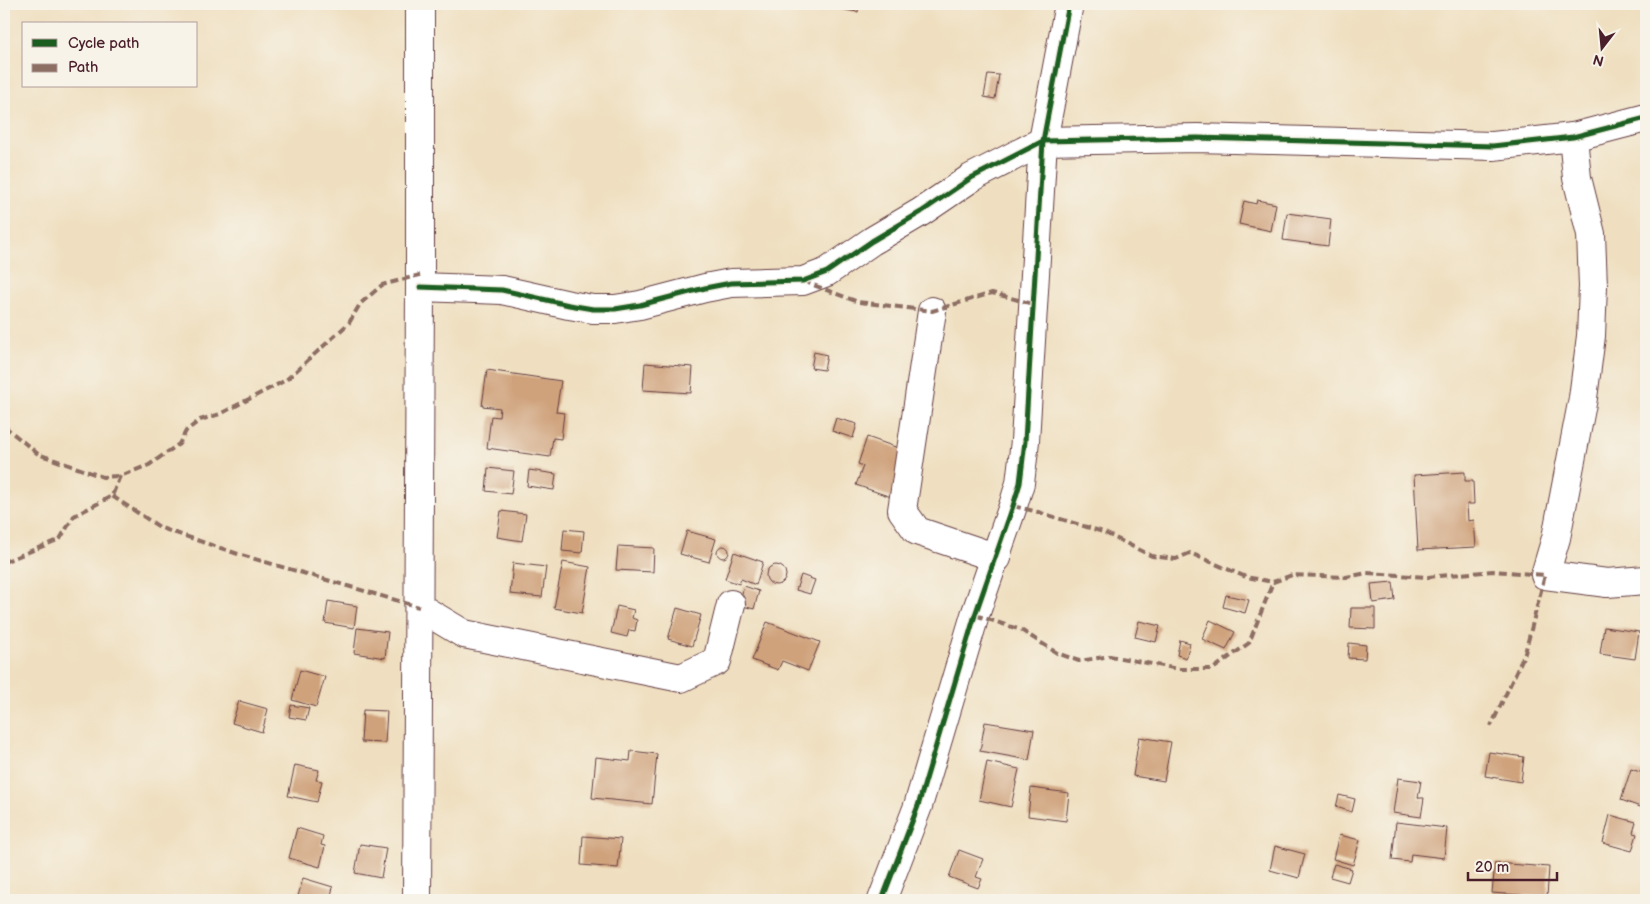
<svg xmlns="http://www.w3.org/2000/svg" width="1650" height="904" viewBox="0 0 1650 904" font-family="'Balsamiq Sans',sans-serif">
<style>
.building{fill:#cfa27b}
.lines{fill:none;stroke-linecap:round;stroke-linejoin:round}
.street-casing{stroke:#633c41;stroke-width:30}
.street{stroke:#fff;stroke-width:28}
.quiet{stroke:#8d6e63;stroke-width:4;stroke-dasharray:8 4;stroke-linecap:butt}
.cycleway-casing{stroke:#f7f3e8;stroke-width:8}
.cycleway{stroke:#1b5e20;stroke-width:5}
</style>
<rect width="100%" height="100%" fill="#f7f3e8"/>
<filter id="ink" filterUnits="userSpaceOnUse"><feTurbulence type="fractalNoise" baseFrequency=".02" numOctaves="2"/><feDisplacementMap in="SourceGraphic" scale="10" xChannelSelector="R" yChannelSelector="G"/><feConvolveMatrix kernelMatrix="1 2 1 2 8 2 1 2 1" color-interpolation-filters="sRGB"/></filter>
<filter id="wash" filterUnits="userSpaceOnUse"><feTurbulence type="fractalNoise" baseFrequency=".0096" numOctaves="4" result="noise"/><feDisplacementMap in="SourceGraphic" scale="20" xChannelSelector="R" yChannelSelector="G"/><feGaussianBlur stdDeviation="1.12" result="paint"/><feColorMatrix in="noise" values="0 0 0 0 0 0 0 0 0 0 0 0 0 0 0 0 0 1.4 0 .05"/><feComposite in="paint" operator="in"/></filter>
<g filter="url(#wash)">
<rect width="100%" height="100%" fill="#efdfc0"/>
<g id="blocks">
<g class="building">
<path d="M834 4H859L858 12 833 8Z"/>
<path d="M988 74 999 75 995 99 984 97Z"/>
<path d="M1257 200 1276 204 1271 231 1239 224 1244 201 1256 204Z"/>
<path d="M1287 213 1331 219 1328 246 1283 240Z"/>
<path d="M814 352 827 355 824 370 811 368Z"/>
<path d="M645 363 693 367 691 393 643 390Z"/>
<path d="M487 370 561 381 556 412 564 413 561 439 553 438 550 457 487 448 491 416 499 417 500 408 482 406Z"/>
<path d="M836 418 857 424 853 438 832 431Z"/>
<path d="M867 437 904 450 894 498 856 485 863 466 858 464Z"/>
<path d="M488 468 514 471 511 494 486 491Z"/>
<path d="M529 470 556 474 554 490 527 486Z"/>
<path d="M1465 472V481H1473L1474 504H1467L1468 521 1474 520 1476 547 1418 550 1414 475Z"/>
<path d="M501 511 526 514 522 541 497 537Z"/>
<path d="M564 529 584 531 582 553 562 551Z"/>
<path d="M687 531 716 539 709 562 680 554Z"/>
<circle cx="723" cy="552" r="6"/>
<path d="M618 546 654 548 653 572 616 570Z"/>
<path d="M734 552 763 562 756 585 741 579 739 584 725 579Z"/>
<path d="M563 562 590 567 582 613 554 608Z"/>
<path d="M513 563 546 567 542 597 510 594Z"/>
<circle cx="776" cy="575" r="10"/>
<path d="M801 575 815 580 810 594 796 590Z"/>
<path d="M1393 582 1395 600 1373 603 1371 584Z"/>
<path d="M744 586 759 591 754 609 739 605Z"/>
<path d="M1226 595 1249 600 1245 613 1223 607Z"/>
<path d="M328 601 357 606 354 628 325 623Z"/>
<path d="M617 606 634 610 632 618 637 620 635 631 629 630 627 637 611 633Z"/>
<path d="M677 608 701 615 692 646 668 639Z"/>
<path d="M1351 608H1375V629L1350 628Z"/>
<path d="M1210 620 1235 632 1226 650 1202 639Z"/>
<path d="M1139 621 1160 626 1156 642 1135 637Z"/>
<path d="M767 622 820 642 808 671 782 661 778 670 752 660Z"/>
<path d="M1604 627 1639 632 1635 659 1600 654Z"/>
<path d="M357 628 388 632 385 658 354 653Z"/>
<path d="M1180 640 1190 643 1186 658 1177 655Z"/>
<path d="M1349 643 1366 645 1365 659 1348 658Z"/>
<path d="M300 670 325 677 316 707 292 700Z"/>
<path d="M239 701 268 709 262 732 232 723Z"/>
<path d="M291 705 309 708 306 720 289 717Z"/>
<path d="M363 710 387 711 385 743 361 742Z"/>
<path d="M985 722 1034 730 1029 760 980 751Z"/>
<path d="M1139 737 1171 742 1164 781 1133 776Z"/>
<path d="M631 751 657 754 652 804 592 798 596 757 630 761Z"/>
<path d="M1489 752 1524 757 1521 782 1485 776Z"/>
<path d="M987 762 1019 769 1011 807 979 800Z"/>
<path d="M295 765 319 770 316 780 322 781 317 802 288 796Z"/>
<path d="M1631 769 1646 774V809L1621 800Z"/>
<path d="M1398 778 1421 781 1418 798H1424L1421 817 1393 813Z"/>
<path d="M1031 788 1069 793 1066 821 1028 816Z"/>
<path d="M1339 795 1355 799 1352 812 1336 807Z"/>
<path d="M1610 815 1636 822 1633 833 1637 834 1632 851 1603 843Z"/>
<path d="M1396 822 1447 828 1444 858 1411 854 1410 862 1392 860Z"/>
<path d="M297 828 323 836 321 845 325 846 320 867 289 858Z"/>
<path d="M1339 835 1360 840 1353 865 1333 859Z"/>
<path d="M583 836 621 839 618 868 581 865Z"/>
<path d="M360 844 386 848 381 878 355 873Z"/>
<path d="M1275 846 1305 854 1299 878 1270 870Z"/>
<path d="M959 850 983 859 976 877 982 879 978 888 949 877Z"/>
<path d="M1495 863 1549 867 1547 897 1492 893Z"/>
<path d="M1334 864 1352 869 1348 882 1330 877Z"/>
<path d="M303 878 333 887 330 900H297Z"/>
</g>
</g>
</g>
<g filter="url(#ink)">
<use href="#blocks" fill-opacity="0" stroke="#633c41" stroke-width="1"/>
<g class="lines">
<g class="street-casing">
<g id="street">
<path d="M1573 137 1577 178 1591 234 1593 286 1591 336 1583 398 1556 538 1545 575 1607 583 1646 580"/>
<path d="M420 287 502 290 569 305 593 309H615L640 305 705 288 731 283 803 281 827 272 872 241 921 212 971 178 1043 141 1197 138 1493 146 1573 137 1646 118"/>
<path d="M932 311 902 510 917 531 997 558"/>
<path d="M419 607 464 634 681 678 717 661 731 604"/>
<path d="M417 900 420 287V4"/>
<path d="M882 900 918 806 975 615 1013 506 1020 483 1025 441 1043 141 1069 4"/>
</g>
</g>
<use href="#street" class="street"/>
<g class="quiet">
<path d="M803 281 858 302 932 311 992 293 1033 304"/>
<path d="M4 426 38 454 103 477 120 476"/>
<path d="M112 496 161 528 238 554 419 607"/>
<path d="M1013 506 1038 512 1103 532 1152 556 1176 559 1190 553 1246 577 1273 582 1292 575 1346 577 1367 573 1428 577 1493 571 1545 575 1525 653 1491 726"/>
<path d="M4 562 60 539 74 516 112 496 120 476 149 465 179 444 186 431 200 420 220 414 286 380 349 323 360 304 382 285 420 275"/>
<path d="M975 615 1021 630 1057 653 1079 661 1110 656 1178 669H1213L1249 643 1273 582"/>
</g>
<g class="cycleway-casing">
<g id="cycleway">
<path d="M420 287 502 290 569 305 593 309H615L640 305 705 288 731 283 803 281 827 272 872 241 921 212 971 178 1043 141 1197 138 1493 146 1573 137 1646 118"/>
<path d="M882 900 918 806 975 615 1013 506 1020 483 1025 441 1043 141 1069 4"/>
</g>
</g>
<use href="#cycleway" class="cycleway"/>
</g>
</g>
<rect width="1650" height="904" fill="none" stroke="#f7f3e8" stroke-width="20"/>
<rect x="22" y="22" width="175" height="65" fill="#f7f3e8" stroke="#b29e9c"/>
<rect x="32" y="39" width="25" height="8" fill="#1b5e20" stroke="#b29e9c"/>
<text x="68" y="48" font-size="15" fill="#4a1f2b">Cycle path</text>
<rect x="32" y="64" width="25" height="8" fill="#8d6e63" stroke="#b29e9c"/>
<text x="68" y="72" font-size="15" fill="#4a1f2b">Path</text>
<g transform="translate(1602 48) rotate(196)" stroke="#f7f3e8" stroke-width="4" paint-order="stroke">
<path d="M0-4L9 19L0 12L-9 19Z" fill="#4a1f2b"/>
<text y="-8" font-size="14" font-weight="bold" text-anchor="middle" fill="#4a1f2b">N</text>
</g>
<path d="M1468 872v8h89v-8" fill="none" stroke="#4a1f2b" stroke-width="2.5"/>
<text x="1475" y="872" font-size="15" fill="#4a1f2b" stroke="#f7f3e8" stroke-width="4" paint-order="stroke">20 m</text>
</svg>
